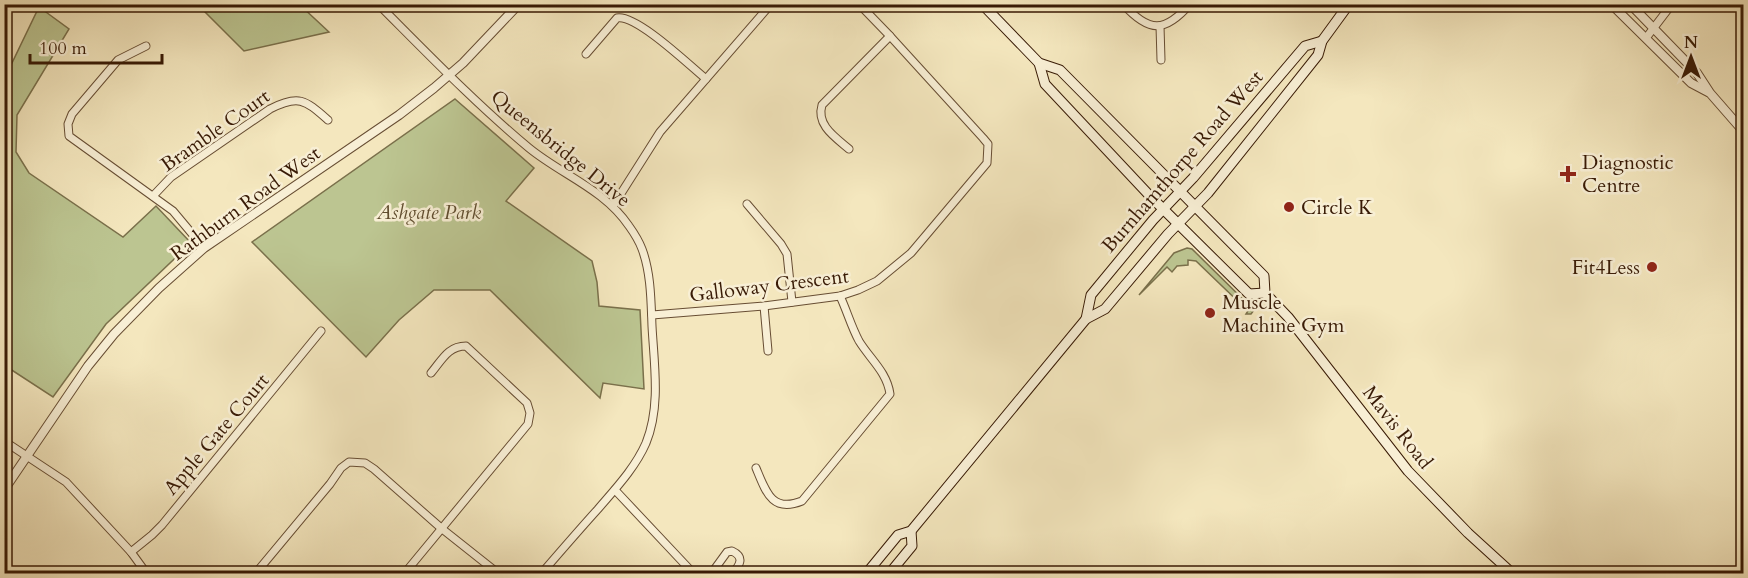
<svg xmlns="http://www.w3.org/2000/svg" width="1748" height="578" viewBox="0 0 1748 578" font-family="Cardo,serif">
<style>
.green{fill:#bcc591;stroke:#7a704b;stroke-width:1.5}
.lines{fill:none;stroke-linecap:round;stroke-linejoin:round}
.minor-casing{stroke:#674d33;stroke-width:9}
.tertiary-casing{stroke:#674d33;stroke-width:10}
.secondary-casing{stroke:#381a05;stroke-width:11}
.minor{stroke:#f8efd5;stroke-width:7}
.tertiary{stroke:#f8efd5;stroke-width:8}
.secondary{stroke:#f8efd5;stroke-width:9}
.poi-dot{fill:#8f2418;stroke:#f8efd5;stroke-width:2}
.labels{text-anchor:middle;stroke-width:5;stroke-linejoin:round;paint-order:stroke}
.street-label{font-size:20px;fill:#381a05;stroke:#f8efd5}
.poi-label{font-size:20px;fill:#381a05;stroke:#f8efd5;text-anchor:start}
.park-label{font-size:20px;font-style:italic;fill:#604d2f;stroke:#f8efd5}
</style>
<rect width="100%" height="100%" fill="#f4e7be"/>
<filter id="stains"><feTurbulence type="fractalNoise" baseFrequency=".00333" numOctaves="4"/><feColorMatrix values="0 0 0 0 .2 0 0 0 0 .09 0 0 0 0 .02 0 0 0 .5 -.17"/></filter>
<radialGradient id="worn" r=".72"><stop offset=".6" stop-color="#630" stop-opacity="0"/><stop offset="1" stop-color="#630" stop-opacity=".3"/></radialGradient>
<g class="green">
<path d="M198 5H300L329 32 244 51Z"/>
<path d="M39 7 69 29 17 115 16 152 29 173 123 237 156 206 191 243 106 324 53 397 4 365 5 73 10 67Z"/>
<path d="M455 99 534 168 506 201 592 261 597 282 599 306 640 310 644 389 603 383 600 398 490 290H434L399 320 366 357 252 242Z"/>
<path d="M1187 248 1192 249 1254 310 1251 314H1246L1248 311 1196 261 1188 260V265L1177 266 1172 272 1167 267 1139 295 1174 253Z"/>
</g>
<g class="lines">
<g class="minor-casing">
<g id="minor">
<path d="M378 4C427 53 476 104 529 148 562 175 604 189 629 226 634 233 639 241 642 249 651 273 651 301 652 326 654 364 661 406 646 443 635 468 616 488 598 509 579 530 560 552 541 574"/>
<path d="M1123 4C1149 33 1165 33 1190 4"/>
<path d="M1160 26 1161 60"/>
<path d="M1646 38 1672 4"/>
<path d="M146 46 118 60 72 114 68 124 69 136 173 211 204 248"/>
<path d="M586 54 617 18C636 14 689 65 706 79"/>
<path d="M849 149C835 137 816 125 822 105L890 36"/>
<path d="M153 196 171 177 270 109C299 94 305 100 328 120"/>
<path d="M747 204 781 244 787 254 792 302"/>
<path d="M613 206 660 132 771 4"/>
<path d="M764 306 768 351"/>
<path d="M652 315 764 306 840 296 858 290 877 281 911 253 987 163 988 144 983 138 890 36 859 4"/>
<path d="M4 441 66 482 131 552 147 574"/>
<path d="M756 468C766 492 772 513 802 501L890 394C887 372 870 359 859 341 851 326 847 311 840 296"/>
<path d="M615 490 694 574"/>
<path d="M131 552 152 535 162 525 321 331"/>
<path d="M255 574 330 484 341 468 349 462 365 463 374 469 441 528 499 574"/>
<path d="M404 574 528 424 530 413 527 403 466 346C448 346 442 360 431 373"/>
<path d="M711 574 727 552 732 551C745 557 740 565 732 574"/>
</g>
</g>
<g class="tertiary-casing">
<g id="tertiary">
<path d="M1611 4 1691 83 1708 92"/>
<path d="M1630 4 1697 73 1710 93 1744 132"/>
<path d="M4 490 88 366 114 334 159 288 204 248 399 115 434 88 463 63 519 4"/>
</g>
</g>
<g class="secondary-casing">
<g id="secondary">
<path d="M982 4 1039 63 1060 70 1264 276 1265 293 1288 317 1408 471 1468 533 1513 574"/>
<path d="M1039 63 1045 84 1150 196 1249 294 1265 293"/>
<path d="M1086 319 1091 295 1153 220 1193 178 1305 46 1322 41"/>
<path d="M866 574 898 535 911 531 1086 319 1105 309 1168 234 1208 193 1318 55 1322 41 1349 4"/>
<path d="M889 574 912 546 911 531"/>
</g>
</g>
<use href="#minor" class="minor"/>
<use href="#tertiary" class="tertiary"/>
<use href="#secondary" class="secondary"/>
</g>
<g class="poi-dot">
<path d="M1565 165h6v6h6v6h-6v6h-6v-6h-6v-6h6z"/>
<circle cx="1289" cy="207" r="6"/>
<circle cx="1652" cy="267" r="6"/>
<circle cx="1210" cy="313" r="6"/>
</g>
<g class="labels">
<g class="street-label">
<text transform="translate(215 130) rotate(-35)" y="7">Bramble Court</text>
<text transform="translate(561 148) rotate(39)" y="7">Queensbridge Drive</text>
<text transform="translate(1182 161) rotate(-49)" y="7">Burnhamthorpe Road West</text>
<text transform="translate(245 203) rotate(-36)" y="7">Rathburn Road West</text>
<text transform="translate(769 285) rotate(-7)" y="7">Galloway Crescent</text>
<text transform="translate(1398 427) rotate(52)" y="7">Mavis Road</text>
<text transform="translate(216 434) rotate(-50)" y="7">Apple Gate Court</text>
</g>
<g class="poi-label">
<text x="1582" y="169">Diagnostic<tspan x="1582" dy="23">Centre</tspan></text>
<text x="1301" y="214">Circle K</text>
<text x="1640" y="274" text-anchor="end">Fit4Less</text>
<text x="1222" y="309">Muscle<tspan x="1222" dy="23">Machine Gym</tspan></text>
</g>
<g class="park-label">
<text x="429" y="219">Ashgate Park</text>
</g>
</g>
<rect width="1748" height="578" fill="none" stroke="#f4e7be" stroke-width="24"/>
<rect x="6" y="6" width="1736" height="566" fill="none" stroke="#381a05" stroke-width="3"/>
<rect x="12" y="12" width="1724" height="554" fill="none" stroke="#381a05" stroke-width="1.5"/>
<g transform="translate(1691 57)" stroke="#f8efd5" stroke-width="4.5" paint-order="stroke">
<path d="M0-4.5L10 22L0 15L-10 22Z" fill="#381a05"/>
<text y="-9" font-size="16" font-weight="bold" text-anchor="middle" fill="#381a05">N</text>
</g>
<path d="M30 54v9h132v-9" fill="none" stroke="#381a05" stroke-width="3"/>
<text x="39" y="54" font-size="18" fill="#381a05" stroke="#f8efd5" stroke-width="4.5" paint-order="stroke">100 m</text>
<rect width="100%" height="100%" filter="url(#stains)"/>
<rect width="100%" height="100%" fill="url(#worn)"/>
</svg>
